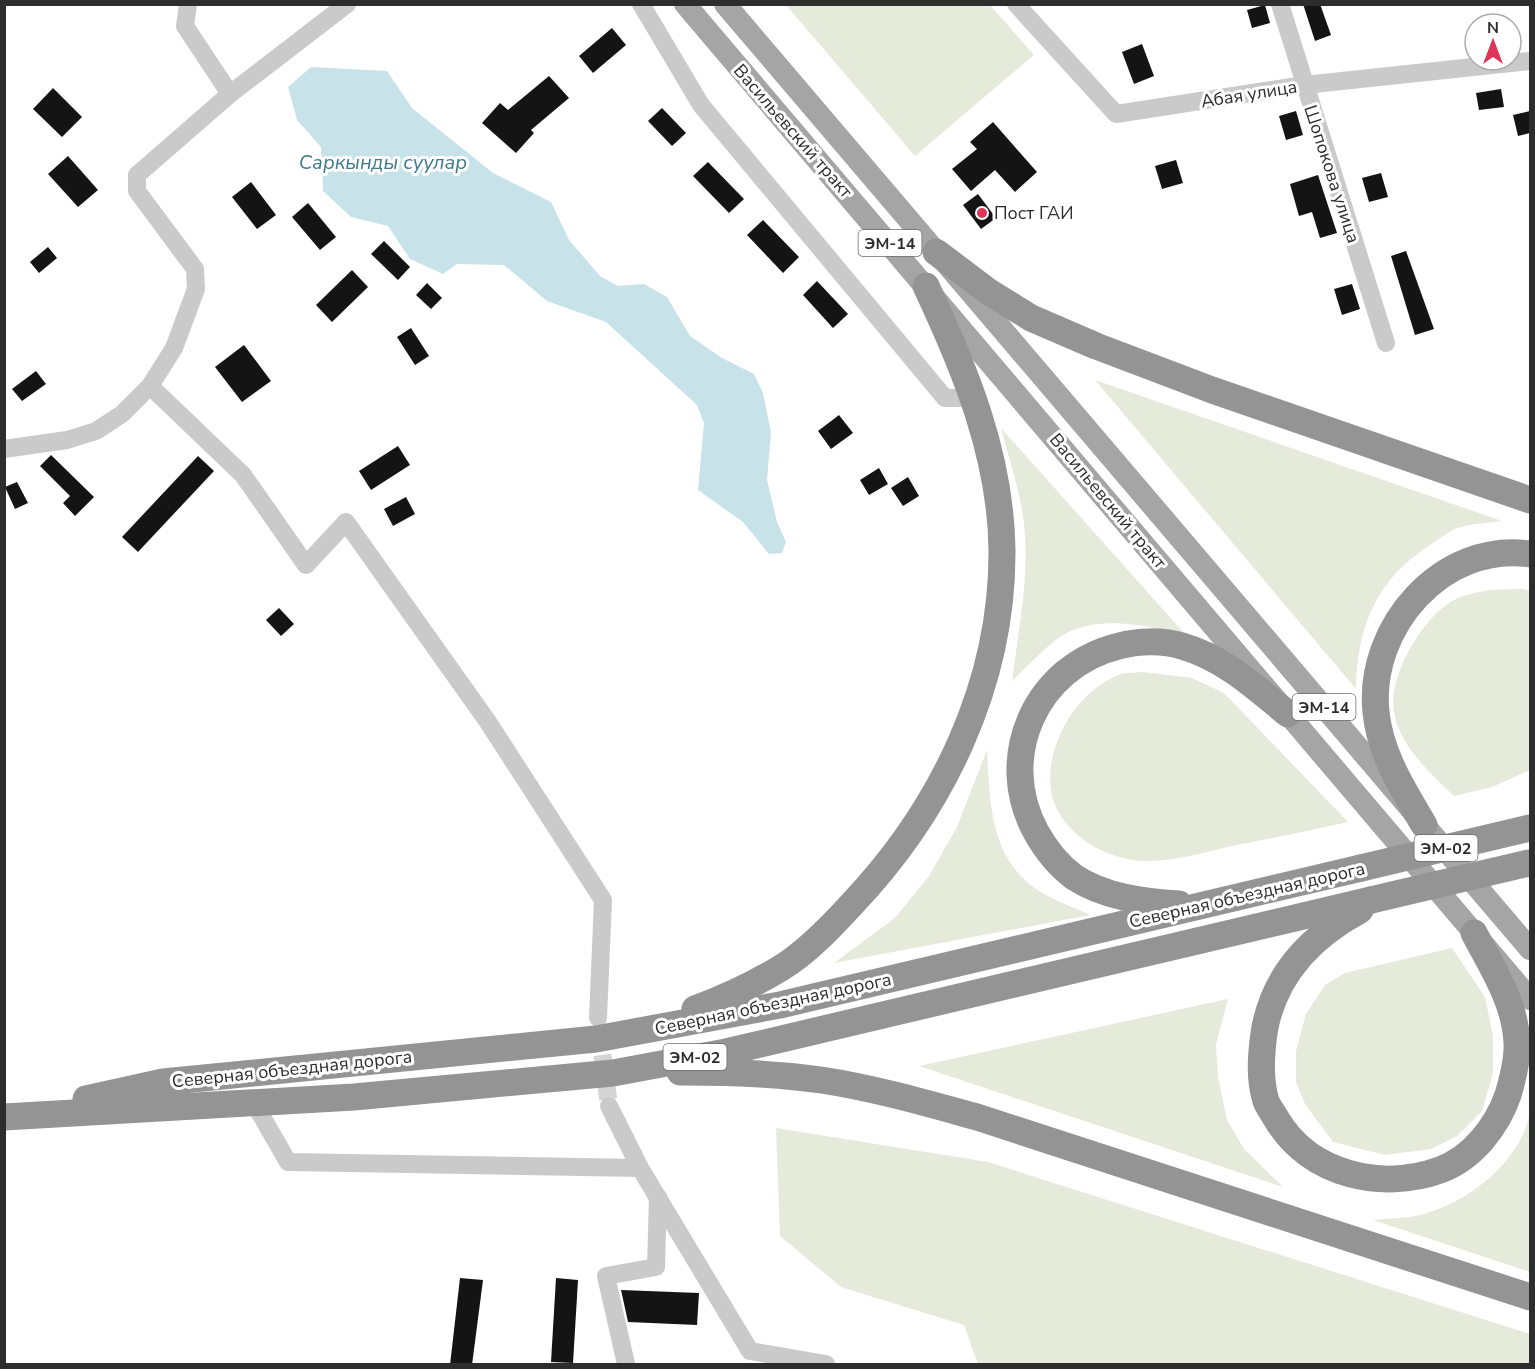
<svg xmlns="http://www.w3.org/2000/svg" width="1535" height="1369" viewBox="0 0 1535 1369" font-family="'Nunito Sans',sans-serif">
<style>
.green{fill:#e6eadb}
.water{fill:#c8e2ea}
.building{fill:#141414}
.lines{fill:none;stroke-linecap:round;stroke-linejoin:round}
.minor-tunnel{stroke:#d5d5d5;stroke-width:18;stroke-dasharray:18 9;stroke-linecap:butt}
.minor{stroke:#cacaca;stroke-width:18}
.major{stroke:#a5a5a5;stroke-width:22}
.highway{stroke:#949494;stroke-width:27}
.highway-bridge{stroke:#949494;stroke-width:27}
.poi-dot{fill:#df345a;stroke:#fff;stroke-width:2}
.labels{text-anchor:middle;stroke-width:6;stroke-linejoin:round;paint-order:stroke}
.shield{fill:#fff;stroke:#6c6c6c;stroke-width:1.5}
.shield-label{font-size:16px;font-weight:bold;fill:#2d2d2d}
.street-label{font-size:18px;fill:#2d2d2d;stroke:#fff}
.poi-label{font-size:18px;fill:#2d2d2d;stroke:#fff;text-anchor:start}
.water-label{font-size:20px;font-style:italic;fill:#3e798c;stroke:#fff}
</style>
<rect width="100%" height="100%" fill="#fff"/>
<g class="green">
<path d="M786 5H990L1034 55 915 156Z"/>
<path d="M1095 380 1502 521C1488 523 1471 524 1457 528 1449 531 1441 538 1433 543 1377 578 1357 625 1356 689Z"/>
<path d="M1001 428 1184 633C1145 626 1095 613 1060 637 1043 649 1027 667 1012 681 1019 626 1032 565 1022 510 1017 482 1008 455 1001 428Z"/>
<path d="M1524 589 1530 591V770L1492 787 1454 796C1430 773 1399 746 1394 711 1388 676 1424 614 1456 599 1479 589 1500 589 1524 589Z"/>
<path d="M1143 672 1192 678 1224 693 1348 822C1311 830 1274 838 1237 845 1199 853 1154 869 1116 856 1089 848 1059 825 1052 796 1042 750 1074 694 1116 676 1124 672 1135 673 1143 672Z"/>
<path d="M987 750C990 801 989 856 1036 889 1052 900 1073 907 1090 915L834 963 895 918 929 876 957 827Z"/>
<path d="M1452 948 1485 997 1493 1036V1073L1482 1111 1457 1136 1431 1149 1385 1155 1333 1142 1305 1104 1296 1082V1051L1306 1014 1325 985 1345 973Z"/>
<path d="M1228 999 1216 1044 1218 1077 1227 1120 1244 1149 1283 1187 919 1066Z"/>
<path d="M1530 1112V1272L1373 1220C1388 1218 1405 1219 1420 1215 1468 1203 1521 1162 1530 1112Z"/>
<path d="M776 1128 988 1162 1530 1334V1364H978L964 1325 841 1287 780 1236Z"/>
</g>
<path class="water" d="M311 67 387 71 412 108 493 173 551 202 569 240 600 276 618 286 644 284 667 297 690 336 722 358 754 374 763 393 771 433 767 480 777 522 786 542 782 553 769 554 743 522 698 490 704 423 697 405 606 322 547 301 504 265 457 264 443 274 410 259 388 226 351 217 323 191 321 147 297 120 288 87Z"/>
<g class="building">
<path d="M1303 4H1320L1331 35 1315 41Z"/>
<path d="M1265 5 1270 23 1252 28 1247 10Z"/>
<path d="M612 28 626 45 593 73 579 56Z"/>
<path d="M1142 44 1154 76 1134 84 1122 52Z"/>
<path d="M549 76 569 98 531 130 534 133 516 153 482 123 500 103 508 110Z"/>
<path d="M53 88 82 117 62 137 33 109Z"/>
<path d="M1501 89 1504 107 1479 110 1476 93Z"/>
<path d="M662 108 686 133 672 146 648 121Z"/>
<path d="M1296 111 1303 135 1286 140 1279 116Z"/>
<path d="M1530 111V133L1518 136 1513 115Z"/>
<path d="M993 122 1037 172 1015 192 995 170 971 191 952 169 977 149 970 142Z"/>
<path d="M68 156 98 190 78 207 48 174Z"/>
<path d="M1176 160 1183 183 1162 189 1155 166Z"/>
<path d="M708 162 744 199 729 213 693 176Z"/>
<path d="M1381 173 1388 197 1369 202 1362 178Z"/>
<path d="M1318 175 1337 233 1320 238 1312 212 1299 216 1290 184Z"/>
<path d="M251 182 276 215 257 229 232 197Z"/>
<path d="M978 194 996 218 981 229 963 205Z"/>
<path d="M308 203 336 237 320 250 292 217Z"/>
<path d="M763 220 799 257 783 273 747 235Z"/>
<path d="M384 241 410 267 398 280 371 254Z"/>
<path d="M48 247 57 258 39 273 30 262Z"/>
<path d="M1406 251 1434 329 1415 335 1391 256Z"/>
<path d="M352 270 368 287 332 322 316 305Z"/>
<path d="M817 281 848 314 833 328 803 295Z"/>
<path d="M427 283 442 298 431 309 416 295Z"/>
<path d="M1352 284 1360 309 1342 315 1334 289Z"/>
<path d="M411 328 429 356 415 365 397 337Z"/>
<path d="M244 345 271 381 242 402 215 367Z"/>
<path d="M36 371 46 384 22 401 12 389Z"/>
<path d="M839 415 853 433 831 449 818 431Z"/>
<path d="M398 446 410 465 371 490 359 471Z"/>
<path d="M51 455 94 497 75 516 63 503 70 496 40 466Z"/>
<path d="M198 456 214 471 138 552 122 537Z"/>
<path d="M879 468 888 484 869 495 860 480Z"/>
<path d="M908 477 919 496 903 506 891 488Z"/>
<path d="M17 482 28 503 15 509 5 487Z"/>
<path d="M406 497 415 514 393 526 384 509Z"/>
<path d="M279 608 294 624 281 636 266 620Z"/>
<path d="M460 1278 483 1280 472 1365H450Z"/>
<path d="M556 1278 578 1280 573 1363 551 1362Z"/>
<path d="M621 1290 699 1293 697 1325 628 1322Z"/>
</g>
<g class="lines">
<path class="minor-tunnel" d="M599 1028 609 1106"/>
<g class="minor">
<path d="M188 4 185 26 230 94"/>
<path d="M641 4 701 105 945 398H973"/>
<path d="M1016 4 1116 114 1304 85 1530 61"/>
<path d="M1280 4 1386 343"/>
<path d="M150 386 243 475 306 565 346 522 488 722 603 900 598 1018"/>
<path d="M4 449 67 440 96 431 122 414 150 386 174 348 196 289 195 269 137 191V175L230 94 347 4"/>
<path d="M254 1103 288 1162 640 1168 750 1351 826 1364"/>
<path d="M609 1106 640 1168"/>
<path d="M626 1364 606 1276 656 1267 658 1197"/>
</g>
<g class="major">
<path d="M685 4 1530 999"/>
<path d="M725 4 1530 949"/>
</g>
<g class="highway">
<path d="M936 252 989 292 1031 318 1096 346 1212 390 1530 500"/>
<path d="M1424 825C1403 789 1380 754 1376 712 1367 627 1443 541 1530 554"/>
<path d="M1179 904C1144 902 1104 897 1074 877 1059 866 1045 848 1036 832 995 757 1036 666 1119 646 1138 641 1162 640 1182 646 1224 658 1255 687 1288 714"/>
<path d="M1360 910C1310 937 1273 976 1264 1033 1261 1055 1259 1079 1266 1101 1268 1107 1274 1114 1277 1120 1310 1175 1382 1191 1440 1170 1473 1158 1497 1126 1508 1095 1513 1078 1518 1059 1517 1042 1515 1002 1492 967 1474 933"/>
<path d="M695 1009C725 998 753 985 781 968 807 952 831 927 852 904 942 809 1003 684 1002 550 1001 456 965 369 926 286"/>
<path d="M680 1072C727 1072 775 1073 821 1080 874 1088 926 1103 977 1117L1530 1297"/>
<path d="M86 1099 163 1082 596 1039 780 1005 1361 868"/>
<path d="M4 1117 354 1097 613 1073 726 1052 1371 900"/>
</g>
<g class="highway-bridge">
<path d="M1361 868 1530 828"/>
<path d="M1371 900 1529 863"/>
</g>
</g>
<circle class="poi-dot" cx="982" cy="213" r="6"/>
<g class="labels">
<g class="shield">
<rect x="858.5" y="230" width="63" height="26" rx="4.5"/>
<rect x="1292.5" y="694" width="63" height="26" rx="4.5"/>
<rect x="1414.5" y="835" width="63" height="26" rx="4.5"/>
<rect x="663.5" y="1044" width="63" height="26" rx="4.5"/>
</g>
<g class="shield-label">
<text x="890" y="249">ЭМ-14</text>
<text x="1324" y="713">ЭМ-14</text>
<text x="1446" y="854">ЭМ-02</text>
<text x="695" y="1063">ЭМ-02</text>
</g>
<g class="street-label">
<text transform="translate(1249 94) rotate(-9)" y="6">Абая улица</text>
<text transform="translate(793 131) rotate(49)" y="6">Васильевский тракт</text>
<text transform="translate(1332 174) rotate(72)" y="6">Шопокова улица</text>
<text transform="translate(1108 501) rotate(50)" y="6">Васильевский тракт</text>
<text transform="translate(1247 895) rotate(-13)" y="6">Северная объездная дорога</text>
<text transform="translate(773 1004) rotate(-12)" y="6">Северная объездная дорога</text>
<text transform="translate(292 1069) rotate(-6)" y="6">Северная объездная дорога</text>
</g>
<g class="poi-label">
<text x="994" y="219">Пост ГАИ</text>
</g>
<g class="water-label">
<text x="383" y="169">Саркынды суулар</text>
</g>
</g>
<rect width="1535" height="1369" fill="none" stroke="#2d2d2d" stroke-width="12"/>
<g transform="translate(1493 42)"><circle r="28" fill="#ffffff" stroke="#ababab" stroke-width="1.5"/>
<path d="M0-4.5L10 22L0 15L-10 22Z" fill="#df345a"/>
<text y="-9" font-size="16" font-weight="bold" text-anchor="middle" fill="#2d2d2d">N</text>
</g>
</svg>
